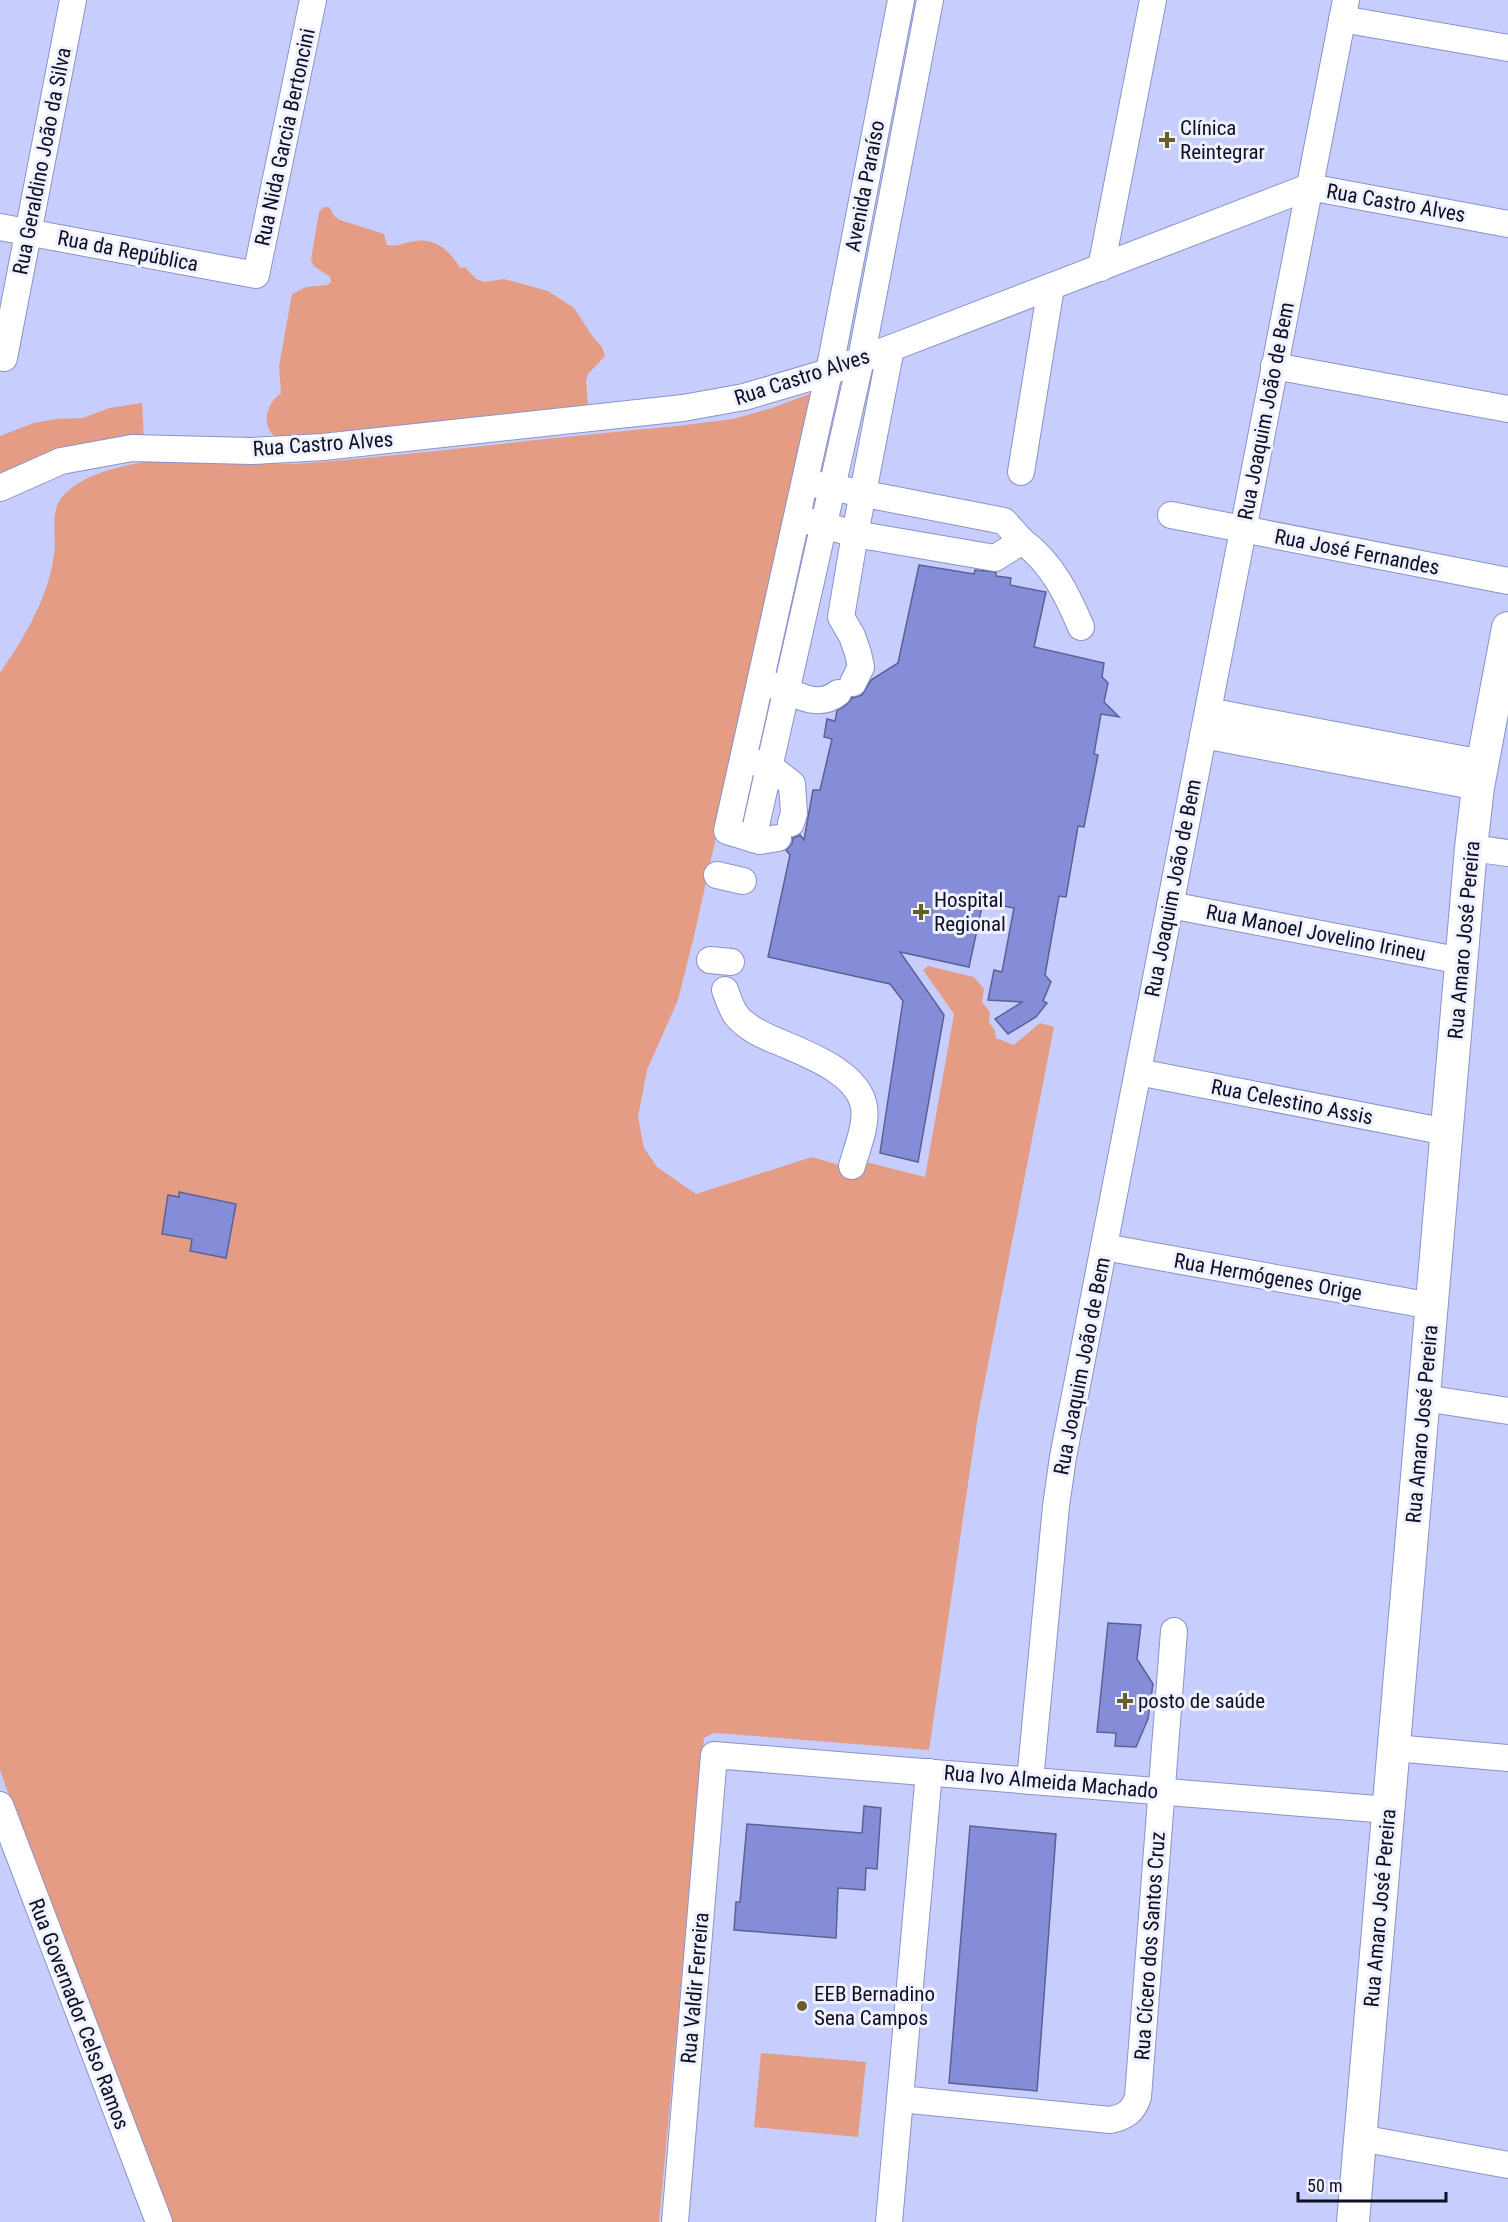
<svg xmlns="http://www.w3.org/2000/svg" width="1508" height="2222" viewBox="0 0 1508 2222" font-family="'Roboto Condensed',sans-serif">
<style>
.green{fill:#e49c84}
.building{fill:#858dd8;stroke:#5b6194;stroke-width:1.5}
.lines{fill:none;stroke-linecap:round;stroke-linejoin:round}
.minor-casing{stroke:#8b92c9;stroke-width:28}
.major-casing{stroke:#8b92c9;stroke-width:34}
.minor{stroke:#fff;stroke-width:26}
.major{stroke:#fff;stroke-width:32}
.poi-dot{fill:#685e2a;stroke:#eff1fe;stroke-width:2}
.labels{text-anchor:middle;stroke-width:6;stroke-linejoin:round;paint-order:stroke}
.poi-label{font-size:21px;fill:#0e0f23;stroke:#eff1fe;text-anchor:start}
.street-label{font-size:21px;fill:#0e0f23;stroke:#eff1fe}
</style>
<rect width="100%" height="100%" fill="#c7cefd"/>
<g class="green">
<path d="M324 207H329L334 216 340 220 384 234 387 245C398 247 405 242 416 241 436 238 451 252 460 268L465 267 476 279 484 282 504 279 548 291 574 308 593 337 602 347 605 356 588 374 586 381 588 403 585 407 507 417 499 413 494 418 468 423 277 438C260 426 266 404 281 393L279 366 292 294 306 287 327 285 331 282 330 277 314 266 311 260 319 212Z"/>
<path d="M815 392 695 932 678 1000 647 1070 638 1117 644 1148 657 1167 696 1194 812 1157 849 1168 866 1162 925 1177 954 1014 923 970 928 966 974 977 984 989 982 1002 990 1012 989 1022 995 1031 996 1038 1014 1045 1040 1023 1054 1027 978 1416 929 1750 730 1734 713 1733 704 1738 659 2222H170L56 1928 0 1770V673C24 638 49 597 54 554 57 536 49 513 62 497 81 475 116 467 144 462 198 455 253 467 307 463 430 453 553 437 677 426L733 419 772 408Z"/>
<path d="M142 403 144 439 67 447 29 460 0 476V436L34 423 56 419 83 418 109 408Z"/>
<path d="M761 2053 866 2062 858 2137 754 2127Z"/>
</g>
<g class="building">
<path d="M919 565 974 574 975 570 996 572V576L1011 578 1010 585 1046 592 1034 647 1104 663 1102 677 1108 683 1104 702 1119 717 1101 714 1094 754 1098 755 1084 827 1078 826 1066 897 1059 896 1045 975 1051 982 1043 1001 1047 1003 1036 1017 1008 1034 995 1019 1022 1002 988 1000 994 970 1002 972 1014 908 983 902 969 967 900 952 944 1015 918 1162 880 1153 903 1001 890 984 768 957 790 855 786 850 792 844 793 838 800 835 804 840 813 790H820L832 739 824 737 827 719 835 721 837 711 846 705 852 698 862 695 871 680 898 663Z"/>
<path d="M179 1192 236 1204 226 1258 190 1251 192 1239 162 1234 168 1195 179 1197Z"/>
<path d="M1108 1623 1141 1625 1137 1659 1153 1684 1148 1719 1136 1747 1115 1746 1116 1733 1097 1732Z"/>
<path d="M864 1806 881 1808 877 1869 866 1868 865 1890 838 1888 836 1938 734 1930 736 1902H740L747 1824 862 1833Z"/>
<path d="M970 1826 1056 1834 1037 2091 949 2083Z"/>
</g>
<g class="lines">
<g class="minor-casing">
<g id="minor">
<path d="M1342 19 1508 48"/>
<path d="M0 227 256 275 313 0"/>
<path d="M1101 268 1153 0"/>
<path d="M4 358 73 0"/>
<path d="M1274 366 1508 409"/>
<path d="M1021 472 1051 287"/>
<path d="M0 488 61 461 132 448 252 451 323 447 683 408 744 397 829 372 1309 187 1508 224"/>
<path d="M1171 515 1508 581"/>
<path d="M808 521 855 534 995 558 1022 541 1004 521 814 484"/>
<path d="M1022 541C1052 563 1067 594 1081 627"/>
<path d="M853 683 861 667 858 653 852 636 841 617 855 534 891 348"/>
<path d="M772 685C795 693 817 710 838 693"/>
<path d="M1208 711 1482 763"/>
<path d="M1203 735 1478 787"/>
<path d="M754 762 769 766 792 784 794 813 791 823"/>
<path d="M778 838 760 841 727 831 829 372 901 0"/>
<path d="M753 839 861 359 930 0"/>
<path d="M1471 848 1508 853"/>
<path d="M717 875 743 881"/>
<path d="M1170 905 1462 961"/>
<path d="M710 960 731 962"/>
<path d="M725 990C728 998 731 1008 736 1015 746 1028 764 1036 779 1042 807 1054 859 1073 864 1107 867 1125 857 1148 852 1166"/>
<path d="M1138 1072 1447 1132"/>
<path d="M1104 1247 1432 1306"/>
<path d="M1424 1398 1508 1411"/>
<path d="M1394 1748 1508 1758"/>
<path d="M1030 1781 1056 1506 1063 1457 1346 0"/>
<path d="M0 1805 159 2222"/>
<path d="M900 2099 1110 2120C1125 2117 1133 2112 1138 2097L1174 1631"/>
<path d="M1360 2138 1508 2165"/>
<path d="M675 2222 714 1755 1388 1810"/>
<path d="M889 2222 929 1772"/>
</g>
</g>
<g class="major-casing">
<path id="major" d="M1353 2222 1471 848 1478 787 1508 628"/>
</g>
<use href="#minor" class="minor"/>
<use href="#major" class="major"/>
</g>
<g class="poi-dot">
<path d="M1164 131h6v6h6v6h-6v6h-6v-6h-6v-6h6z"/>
<path d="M918 903h6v6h6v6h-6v6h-6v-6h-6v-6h6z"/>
<path d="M1122 1692h6v6h6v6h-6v6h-6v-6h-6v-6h6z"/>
<circle cx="802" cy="2006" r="6"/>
</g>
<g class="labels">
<g class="poi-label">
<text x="1180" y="135">Clínica<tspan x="1180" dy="24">Reintegrar</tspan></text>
<text x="934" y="907">Hospital<tspan x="934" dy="24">Regional</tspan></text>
<text x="1138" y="1708">posto de saúde</text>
<text x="814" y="2001">EEB Bernadino<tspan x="814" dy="24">Sena Campos</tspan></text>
</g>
<g class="street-label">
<text transform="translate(285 137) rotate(-78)" y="7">Rua Nida Garcia Bertoncini</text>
<text transform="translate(42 161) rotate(-79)" y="7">Rua Geraldino João da Silva</text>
<text transform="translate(865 186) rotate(-79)" y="7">Avenida Paraíso</text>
<text transform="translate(1396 203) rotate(10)" y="7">Rua Castro Alves</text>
<text transform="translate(128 251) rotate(11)" y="7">Rua da República</text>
<text transform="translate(802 377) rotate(-18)" y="7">Rua Castro Alves</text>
<text transform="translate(1266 411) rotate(-79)" y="7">Rua Joaquim João de Bem</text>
<text transform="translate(323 444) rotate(-4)" y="7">Rua Castro Alves</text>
<text transform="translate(1357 552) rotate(11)" y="7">Rua José Fernandes</text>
<text transform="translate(1173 888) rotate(-79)" y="7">Rua Joaquim João de Bem</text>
<text transform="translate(1316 933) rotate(11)" y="7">Rua Manoel Jovelino Irineu</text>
<text transform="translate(1464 940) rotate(-85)" y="7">Rua Amaro José Pereira</text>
<text transform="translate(1292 1102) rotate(11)" y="7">Rua Celestino Assis</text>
<text transform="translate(1268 1277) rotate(10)" y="7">Rua Hermógenes Orige</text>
<text transform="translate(1082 1366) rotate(-79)" y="7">Rua Joaquim João de Bem</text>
<text transform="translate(1422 1424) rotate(-85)" y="7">Rua Amaro José Pereira</text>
<text transform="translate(1051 1782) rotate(5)" y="7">Rua Ivo Almeida Machado</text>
<text transform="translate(1380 1908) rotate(-85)" y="7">Rua Amaro José Pereira</text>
<text transform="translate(1150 1946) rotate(-86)" y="7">Rua Cícero dos Santos Cruz</text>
<text transform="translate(695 1988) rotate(-85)" y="7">Rua Valdir Ferreira</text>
<text transform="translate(79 2014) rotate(69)" y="7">Rua Governador Celso Ramos</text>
</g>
</g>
<path d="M1298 2192v9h148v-9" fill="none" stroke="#0e0f23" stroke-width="3"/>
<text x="1307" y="2192" font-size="18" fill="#0e0f23" stroke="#eff1fe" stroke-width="4.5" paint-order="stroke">50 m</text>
</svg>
